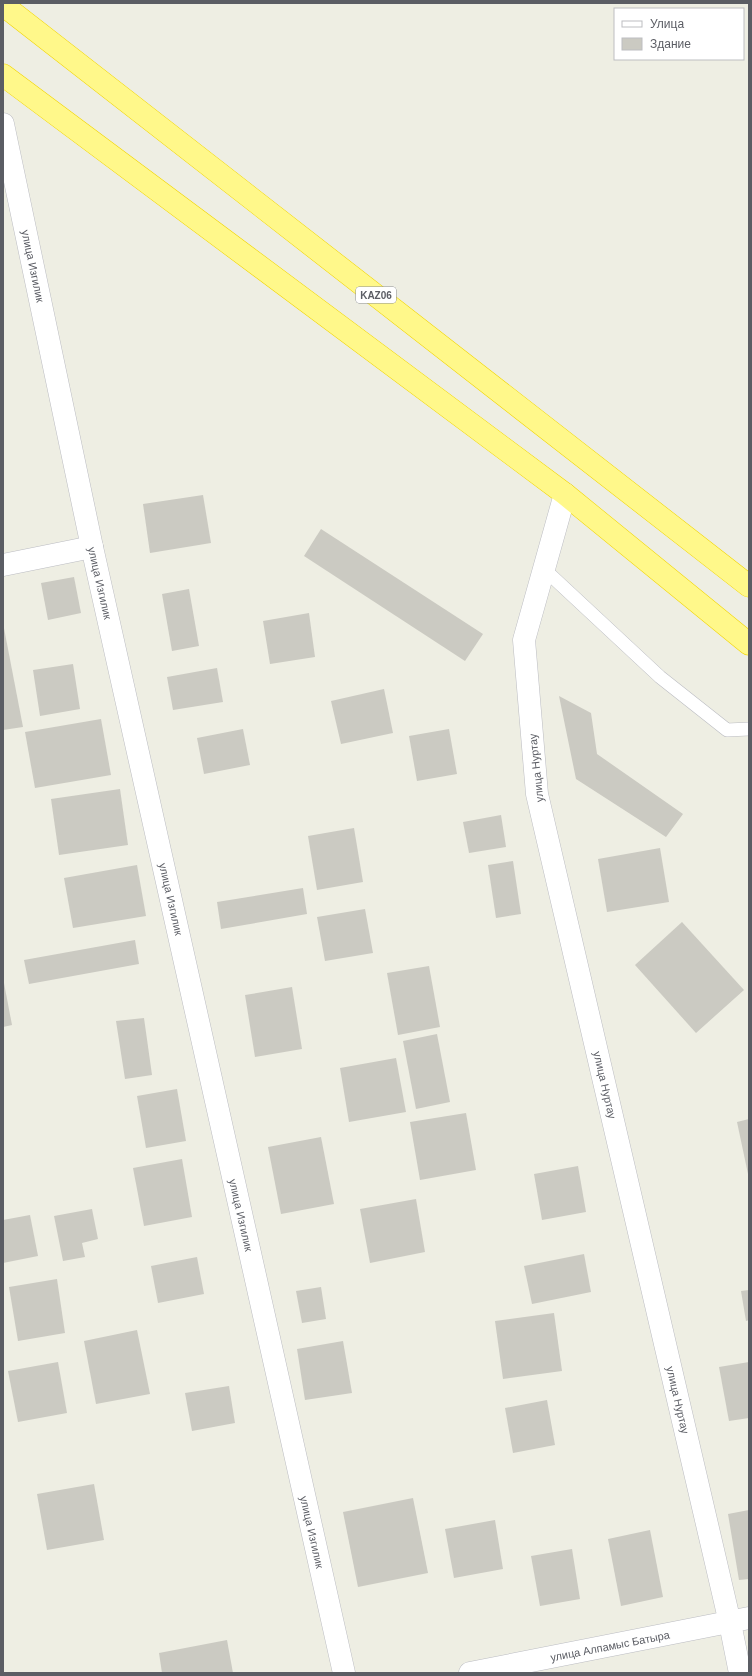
<svg xmlns="http://www.w3.org/2000/svg" width="752" height="1676" viewBox="0 0 752 1676" font-family="Arial,sans-serif">
<style>
.building{fill:#cbcac2}
.lines{fill:none;stroke-linecap:round;stroke-linejoin:round}
.lane-casing{stroke:#bbbcc2;stroke-width:14}
.street-casing{stroke:#bbbcc2;stroke-width:23}
.highway-casing{stroke:#f2d500;stroke-width:23}
.lane{stroke:#fff;stroke-width:13}
.street{stroke:#fff;stroke-width:22}
.highway{stroke:#fff88a;stroke-width:22}
.labels{text-anchor:middle;stroke-width:4;stroke-linejoin:round;paint-order:stroke}
.shield{fill:#fff;stroke:#8c8e92;stroke-width:1}
.shield-label{font-size:10px;font-weight:bold;fill:#5b5d64}
.street-label{font-size:11px;fill:#5b5d64;stroke:#fff}
</style>
<rect width="100%" height="100%" fill="#eeeee3"/>
<g class="building">
<path d="M203 495 211 543 150 553 143 504Z"/>
<path d="M321 529 483 634 465 661 304 556Z"/>
<path d="M74 577 81 613 48 620 41 583Z"/>
<path d="M189 589 199 646 172 651 162 594Z"/>
<path d="M309 613 315 657 270 664 263 621Z"/>
<path d="M3 623 23 727 3 730Z"/>
<path d="M73 664 80 709 40 716 33 670Z"/>
<path d="M217 668 223 702 173 710 167 677Z"/>
<path d="M384 689 393 733 341 744 331 701Z"/>
<path d="M559 696 591 713 597 754 683 814 666 837 576 779Z"/>
<path d="M101 719 111 775 35 788 25 732Z"/>
<path d="M243 729 250 765 204 774 197 738Z"/>
<path d="M449 729 457 774 417 781 409 736Z"/>
<path d="M120 789 128 845 59 855 51 799Z"/>
<path d="M501 815 506 847 469 853 463 822Z"/>
<path d="M354 828 363 882 317 890 308 836Z"/>
<path d="M660 848 669 902 607 912 598 859Z"/>
<path d="M513 861 521 914 496 918 488 865Z"/>
<path d="M137 865 146 916 73 928 64 878Z"/>
<path d="M303 888 307 914 221 929 217 902Z"/>
<path d="M365 909 373 953 325 961 317 917Z"/>
<path d="M682 922 744 990 696 1033 635 965Z"/>
<path d="M135 940 139 964 29 984 24 960Z"/>
<path d="M429 966 440 1027 398 1035 387 973Z"/>
<path d="M4 983 12 1025 3 1027V984Z"/>
<path d="M292 987 302 1049 255 1057 245 995Z"/>
<path d="M144 1018 152 1075 125 1079 116 1021Z"/>
<path d="M437 1034 450 1102 416 1109 403 1041Z"/>
<path d="M396 1058 406 1112 349 1122 340 1068Z"/>
<path d="M177 1089 186 1141 146 1148 137 1096Z"/>
<path d="M466 1113 476 1170 420 1180 410 1122Z"/>
<path d="M749 1119V1173L748 1174 737 1122Z"/>
<path d="M321 1137 334 1204 281 1214 268 1147Z"/>
<path d="M182 1159 192 1217 144 1226 133 1168Z"/>
<path d="M578 1166 586 1212 542 1220 534 1174Z"/>
<path d="M416 1199 425 1252 370 1263 360 1209Z"/>
<path d="M92 1209 98 1239 82 1243 85 1257 63 1261 54 1216Z"/>
<path d="M30 1215 38 1256 3 1263V1220Z"/>
<path d="M584 1254 591 1292 532 1304 524 1266Z"/>
<path d="M197 1257 204 1294 158 1303 151 1266Z"/>
<path d="M57 1279 65 1333 18 1341 9 1287Z"/>
<path d="M321 1287 326 1319 302 1323 296 1291Z"/>
<path d="M749 1290V1320L746 1321 741 1291Z"/>
<path d="M554 1313 562 1371 503 1379 495 1321Z"/>
<path d="M137 1330 150 1394 96 1404 84 1341Z"/>
<path d="M343 1341 352 1393 305 1400 297 1349Z"/>
<path d="M58 1362 67 1413 18 1422 8 1371Z"/>
<path d="M749 1362V1418L729 1421 719 1367Z"/>
<path d="M229 1386 235 1423 192 1431 185 1393Z"/>
<path d="M547 1400 555 1445 513 1453 505 1408Z"/>
<path d="M94 1484 104 1540 47 1550 37 1494Z"/>
<path d="M413 1498 428 1573 358 1587 343 1512Z"/>
<path d="M749 1510V1579L739 1580 728 1514Z"/>
<path d="M495 1520 503 1569 454 1578 445 1529Z"/>
<path d="M650 1530 663 1597 621 1606 608 1539Z"/>
<path d="M572 1549 580 1599 540 1606 531 1556Z"/>
<path d="M227 1640 233 1673H162L159 1653Z"/>
</g>
<g class="lines">
<g class="lane-casing">
<path id="lane" d="M544 569 660 677 727 730 749 729"/>
</g>
<g class="street-casing">
<g id="street">
<path d="M3 124 92 547 344 1673"/>
<path d="M565 494 524 640 537 794 730 1623 740 1673"/>
<path d="M3 565 92 547"/>
<path d="M470 1673 749 1618"/>
</g>
</g>
<g class="highway-casing">
<g id="highway">
<path d="M3 5 749 586"/>
<path d="M3 75 565 494 749 644"/>
</g>
</g>
<use href="#lane" class="lane"/>
<use href="#street" class="street"/>
<use href="#highway" class="highway"/>
</g>
<g class="labels">
<rect class="shield" x="356" y="287" width="40" height="16" rx="3"/>
<g class="shield-label">
<text x="376" y="299">KАZ06</text>
</g>
<g class="street-label">
<text transform="translate(33 266) rotate(78)" y="4">улица Изгилик</text>
<text transform="translate(100 583) rotate(77)" y="4">улица Изгилик</text>
<text transform="translate(536 768) rotate(-96)" y="4">улица Нуртау</text>
<text transform="translate(171 899) rotate(77)" y="4">улица Изгилик</text>
<text transform="translate(605 1085) rotate(77)" y="4">улица Нуртау</text>
<text transform="translate(241 1215) rotate(77)" y="4">улица Изгилик</text>
<text transform="translate(678 1400) rotate(77)" y="4">улица Нуртау</text>
<text transform="translate(312 1532) rotate(77)" y="4">улица Изгилик</text>
<text transform="translate(610 1646) rotate(-11)" y="4">улица Алпамыс Батыра</text>
</g>
</g>
<rect width="752" height="1676" fill="none" stroke="#5b5d64" stroke-width="8"/>
<rect x="614" y="8" width="130" height="52" fill="#ffffff" stroke="#bdbec1"/>
<rect x="622" y="21" width="20" height="6" fill="#ffffff" stroke="#bdbec1"/>
<text x="650" y="28" font-size="12" fill="#5b5d64">Улица</text>
<rect x="622" y="38" width="20" height="12" fill="#cbcac2" stroke="#bdbec1"/>
<text x="650" y="48" font-size="12" fill="#5b5d64">Здание</text>
</svg>
